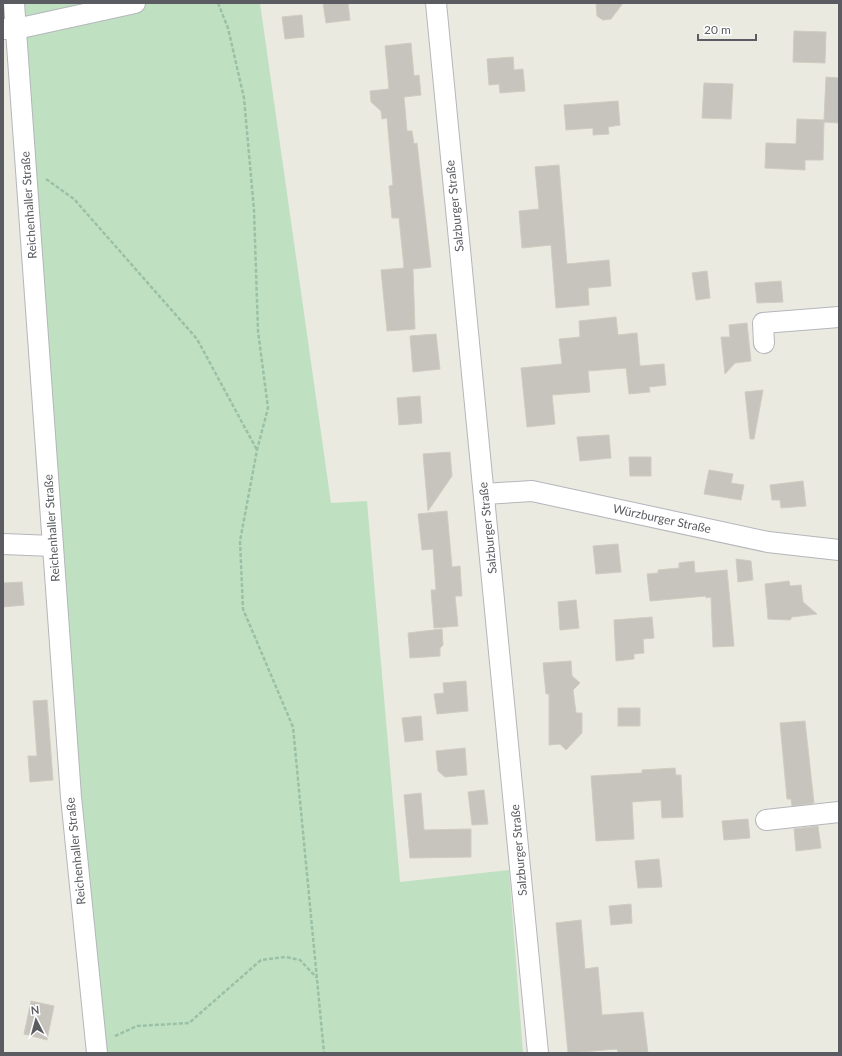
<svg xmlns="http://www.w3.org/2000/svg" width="842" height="1056" viewBox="0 0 842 1056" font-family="Lato,sans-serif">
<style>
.green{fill:#bfe1c2}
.building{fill:#c7c4be;stroke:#cfccc0}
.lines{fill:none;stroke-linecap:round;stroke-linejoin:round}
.minor-casing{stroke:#b4b6bb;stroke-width:22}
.path{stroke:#9ac1a8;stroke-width:2.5;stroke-dasharray:4 2;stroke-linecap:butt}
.minor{stroke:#fff;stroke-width:20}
.labels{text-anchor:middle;stroke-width:3;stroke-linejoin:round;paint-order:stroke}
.street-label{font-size:12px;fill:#5a5c61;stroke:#fff}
</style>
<rect width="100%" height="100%" fill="#ebeae1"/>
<path class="green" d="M9 3H260L331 503 367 501 400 882 509 870 523 1053H96Z"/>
<g class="building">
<path d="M323 3H348L350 20 326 23Z"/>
<path d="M596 3H623L611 19 603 20 597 16Z"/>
<path d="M302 15 304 37 285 39 282 17Z"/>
<path d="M794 31 826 32 825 63 793 62Z"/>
<path d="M411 43 414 76 419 75 421 95 404 97 407 131H412L414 144 417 143 431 267 413 269 415 329 387 331 381 270 404 268 399 218H392L389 186 393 185 387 118 382 119 381 111 371 102 370 91 389 89 385 46Z"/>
<path d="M513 57 514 70 523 69 525 91 500 93 499 84 489 85 487 59Z"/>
<path d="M826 77 839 78V123L824 122 823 160H805V170L765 168 766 143 796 144 797 119 824 120Z"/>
<path d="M704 83 733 84 731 119 702 118Z"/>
<path d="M618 101 620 125 608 127 609 134 593 135V128L566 130 564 105Z"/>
<path d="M559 165 567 264 609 260 611 286 588 288 589 305 556 308 551 245 522 248 519 211 539 209 535 167Z"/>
<path d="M707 271 710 298 696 300 692 273Z"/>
<path d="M781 281 783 302 757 303 755 283Z"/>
<path d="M616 317 618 335 637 333 640 366 664 364 666 385 649 387 650 392 629 394 626 368 588 371 590 392 552 395 555 424 527 427 521 368 562 364 559 339 580 337 579 321Z"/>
<path d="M747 323 751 361 735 363 725 374 721 337H730L729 325Z"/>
<path d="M436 334 440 369 413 372 410 336Z"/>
<path d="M763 390 754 439H750L745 392Z"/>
<path d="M420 396 422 423 399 425 397 398Z"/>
<path d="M609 435 611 458 580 461 577 437Z"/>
<path d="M450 452 452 476 428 511 423 454Z"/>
<path d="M629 457H651V476H630Z"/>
<path d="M709 470 733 474 731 483 744 485 741 500 704 494Z"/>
<path d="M803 481 806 506 781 508 780 500H772L770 485Z"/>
<path d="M447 511 452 567 460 566 462 596H455L458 626 434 628 431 590H436L433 549 422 550 418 514Z"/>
<path d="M618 544 621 572 596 574 593 546Z"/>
<path d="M736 559 751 561 753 580 738 582Z"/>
<path d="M694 561 695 573 727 570 734 646 713 647 711 597 706 598V596L650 601 647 574 658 573V570L679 568V563Z"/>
<path d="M789 581 790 586 801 585 803 602 817 614 792 617 790 620 768 619 765 584Z"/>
<path d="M22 582 24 605 3 607V583Z"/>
<path d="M576 600 579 628 560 630 558 602Z"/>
<path d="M652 617 654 638 643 639 644 653 634 654V659L616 661 614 620Z"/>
<path d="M442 629 443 645 440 648V656L410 658 408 633Z"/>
<path d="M571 661 572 676 580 683 573 690 576 713H582V733L566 750 560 744 549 745V694H546L543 663Z"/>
<path d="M466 681 468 711 437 714 434 694 444 693 443 683Z"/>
<path d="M47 700 53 780 30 782 28 756H37L33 701Z"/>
<rect x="618" y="708" width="22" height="18"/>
<path d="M421 716 423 740 405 742 402 718Z"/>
<path d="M805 721 814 803 792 806 791 799H787L780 723Z"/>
<path d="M465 748 467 775 445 777 438 771 436 751Z"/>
<path d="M675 768 676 775H681L683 817 662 818 661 800 632 802 634 839 596 841 591 776 642 773V770Z"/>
<path d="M484 790 488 824 472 825 468 792Z"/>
<path d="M421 793 424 830 471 829V857L410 858 404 795Z"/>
<path d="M748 819 750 838 724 840 722 821Z"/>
<path d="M818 826 821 848 796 851 794 829Z"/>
<path d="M659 859 662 887 638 888 635 861Z"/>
<path d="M631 904 632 923 611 925 609 906Z"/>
<path d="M581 920 585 969 598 967 602 1015 643 1012 648 1053H618L617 1049 568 1053 556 923Z"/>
<path d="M31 1001 54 1006 47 1040 24 1034Z"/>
</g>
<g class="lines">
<g class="minor-casing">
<g id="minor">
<path d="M14 3 71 797 97 1053"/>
<path d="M436 3 538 1053"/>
<path d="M3 29H16L135 3"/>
<path d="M764 343 763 323 839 317"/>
<path d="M484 494 532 491 768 542 839 550"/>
<path d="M3 544 53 546"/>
<path d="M766 820 839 812"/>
</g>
</g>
<g class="path">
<path d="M218 3 228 28 244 98 254 210 258 331 268 408 257 450 240 541 243 609 293 727 324 1053"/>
<path d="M46 179 74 199 197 339 257 450"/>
<path d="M115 1036 137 1026 189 1023 261 960 286 957 300 960 317 978"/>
</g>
<use href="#minor" class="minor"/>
</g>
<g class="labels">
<g class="street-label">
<text transform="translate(29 205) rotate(-94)" y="4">Reichenhaller Straße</text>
<text transform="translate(455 206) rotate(-96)" y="4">Salzburger Straße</text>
<text transform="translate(662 519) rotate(12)" y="4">Würzburger Straße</text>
<text transform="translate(52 528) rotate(-94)" y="4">Reichenhaller Straße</text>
<text transform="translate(488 528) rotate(-96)" y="4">Salzburger Straße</text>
<text transform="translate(519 850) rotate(-95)" y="4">Salzburger Straße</text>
<text transform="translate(76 851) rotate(-96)" y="4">Reichenhaller Straße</text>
</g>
</g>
<rect width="842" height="1056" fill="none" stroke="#5a5c61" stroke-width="8"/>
<g transform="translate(36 1020) rotate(354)" stroke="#ffffff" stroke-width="3" paint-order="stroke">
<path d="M0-3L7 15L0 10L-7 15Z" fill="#5a5c61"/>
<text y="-6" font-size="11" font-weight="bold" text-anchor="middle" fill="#5a5c61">N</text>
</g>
<path d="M698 34v6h58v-6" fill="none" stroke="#5a5c61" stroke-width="2"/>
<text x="704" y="34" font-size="12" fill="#5a5c61" stroke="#ffffff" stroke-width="3" paint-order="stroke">20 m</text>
</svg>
